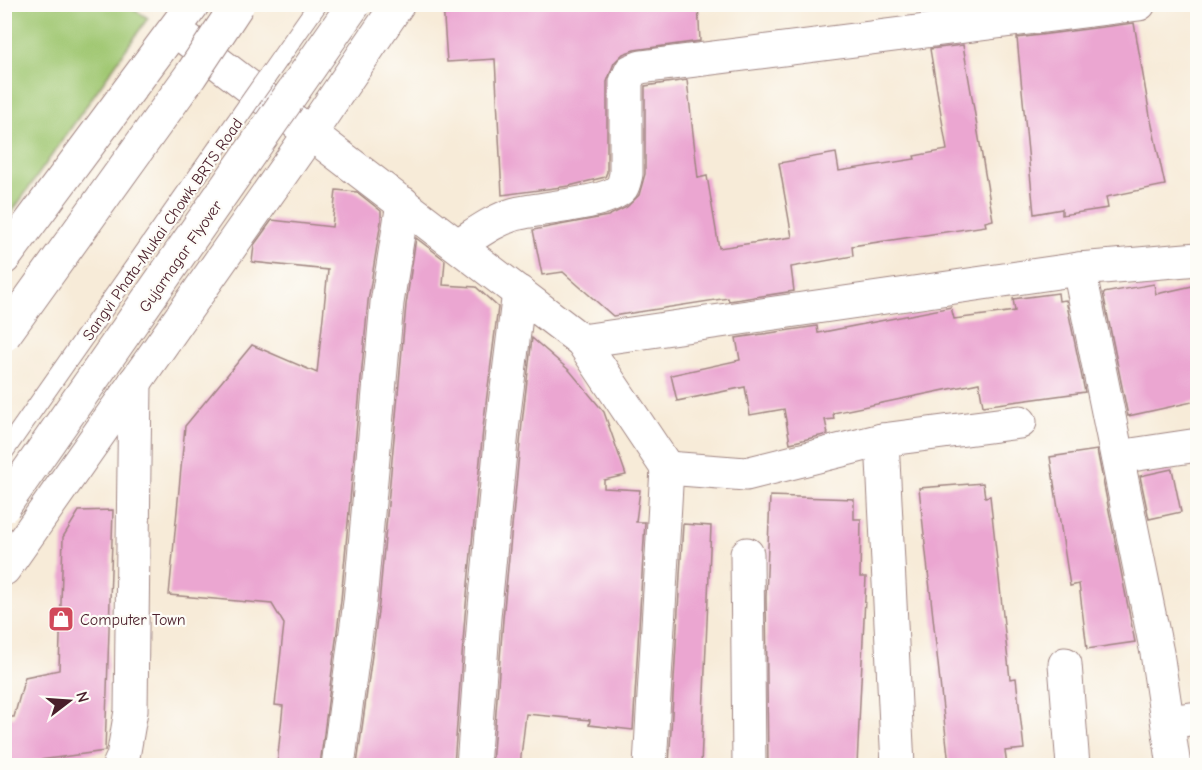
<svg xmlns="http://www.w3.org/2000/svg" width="1202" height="770" viewBox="0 0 1202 770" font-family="'Comic Neue',sans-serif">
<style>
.green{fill:#a1c873;stroke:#76744f;stroke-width:1.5}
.building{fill:#eba6d1}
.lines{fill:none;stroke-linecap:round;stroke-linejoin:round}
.minor-casing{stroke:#a08582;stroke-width:35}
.tertiary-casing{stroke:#a08582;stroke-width:35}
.minor{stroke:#fff;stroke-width:33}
.tertiary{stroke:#fff;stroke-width:33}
.service-bridge-casing{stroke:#a08582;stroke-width:20;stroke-linecap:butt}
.primary-bridge-casing{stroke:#a08582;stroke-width:35;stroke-linecap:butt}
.service-bridge{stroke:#fff;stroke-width:18}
.primary-bridge{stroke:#fff;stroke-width:33}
.labels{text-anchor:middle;stroke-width:4.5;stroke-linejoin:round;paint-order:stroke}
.street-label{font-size:16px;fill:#4a1f2b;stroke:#fdfcf7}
.poi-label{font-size:16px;fill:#4a1f2b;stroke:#fdfcf7;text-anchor:start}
</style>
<rect width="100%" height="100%" fill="#fdfcf7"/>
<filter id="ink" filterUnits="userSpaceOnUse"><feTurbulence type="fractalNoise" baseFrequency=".0167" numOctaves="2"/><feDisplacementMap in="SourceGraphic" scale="12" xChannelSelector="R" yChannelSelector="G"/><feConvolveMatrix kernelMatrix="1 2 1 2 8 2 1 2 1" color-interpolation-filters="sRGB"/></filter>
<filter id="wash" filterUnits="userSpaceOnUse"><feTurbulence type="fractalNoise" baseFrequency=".008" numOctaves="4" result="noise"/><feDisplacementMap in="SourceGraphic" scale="24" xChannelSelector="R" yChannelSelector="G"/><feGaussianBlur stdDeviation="1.35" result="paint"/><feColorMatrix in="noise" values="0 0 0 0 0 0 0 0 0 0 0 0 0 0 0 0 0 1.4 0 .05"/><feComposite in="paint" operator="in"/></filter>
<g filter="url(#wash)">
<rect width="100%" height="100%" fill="#f7ebd8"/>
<path class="green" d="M5 4 126 5 148 18 5 222Z"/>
<g id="blocks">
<g class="building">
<path d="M443 4H698L700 41 634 50 623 54 614 63 607 82V172L605 177 569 186 502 195 495 59 447 62Z"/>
<path d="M922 4H956V8L924 12Z"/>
<path d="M1134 23 1150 116 1165 185 1106 197 1108 208 1062 215V209L1034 214 1017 38Z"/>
<path d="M963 45 993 220 985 222 986 226 852 246 853 256 791 267 794 291 729 301 728 298 613 316 563 272 542 275 533 230 608 216 627 207 639 195 645 174V86L687 80 698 178 707 176 719 248 792 237 779 163 836 153 839 171 915 159 914 156 947 150 930 49Z"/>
<path d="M336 190 357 192 381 211V221L368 301 341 600 320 765H277L283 706 275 705 284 624 272 604 169 595 185 426 252 345 317 373 328 270 252 262 254 245 272 220 332 227Z"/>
<path d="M416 238 445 260 443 285 476 287 498 307 484 419 465 615 454 765H357L379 604 406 305Z"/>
<path d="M1154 284 1156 294 1197 285V401L1128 416 1103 293Z"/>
<path d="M1058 293 1059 301 1066 300 1085 392 983 406 979 383 833 413 834 419 825 420 828 434 790 443 784 409 750 415 745 387 677 401 671 375 740 360 736 338 817 326 818 333 951 307 954 319 1015 311 1013 299Z"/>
<path d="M532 338 570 371 604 412 626 475 604 480V488L640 490 636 522H645L633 730 589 725 590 720 526 714 520 765H492L503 619 522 423Z"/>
<path d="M1097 450 1135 642 1087 649 1079 584 1070 586 1050 457Z"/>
<path d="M1172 469 1181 512 1149 519 1140 476Z"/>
<path d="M983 483 985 497 990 496 1010 679 1016 678 1024 749 1005 751 1007 765H949L919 488Z"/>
<path d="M770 496 854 499V519H861L860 577H866L857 765H768L766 597Z"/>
<path d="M113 510 105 751 4 765V717H14L25 677 59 670 63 537 79 511Z"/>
<path d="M683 524 711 526 701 765H669Z"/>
</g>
</g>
</g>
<g filter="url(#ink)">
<use href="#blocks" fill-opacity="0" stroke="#a08582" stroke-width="1.5"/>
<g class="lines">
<g class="minor-casing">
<g id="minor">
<path d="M175 30 582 341 667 468 650 766"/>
<path d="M458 245C476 234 494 220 515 214 537 208 610 204 622 187 624 184 625 178 626 174V82L631 71 641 67 1139 4"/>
<path d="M1079 269 1157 653 1174 766"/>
<path d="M582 341 1079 269 1198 259"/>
<path d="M882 440 898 766"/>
<path d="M1118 457 1198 445"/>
<path d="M667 468 746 474 882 440 1020 422"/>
<path d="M747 554 749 766"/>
<path d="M1065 664 1073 766"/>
<path d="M1168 722 1198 718"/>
<path d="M119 766 123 757 131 711 135 382"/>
<path d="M338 766 360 602 387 303 403 203"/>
<path d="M473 766 484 617 503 421 519 292"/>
</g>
</g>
<g class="tertiary-casing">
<g id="tertiary">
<path d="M4 258 193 4"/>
<path d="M4 569 311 132 398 4"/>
</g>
</g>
<use href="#minor" class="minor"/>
<use href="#tertiary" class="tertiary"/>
<g class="service-bridge-casing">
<path id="service-bridge" d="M4 452 318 4"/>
</g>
<g class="primary-bridge-casing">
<g id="primary-bridge">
<path d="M4 335 191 75 238 4"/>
<path d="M4 506 354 4"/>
</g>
</g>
<use href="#service-bridge" class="service-bridge"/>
<use href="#primary-bridge" class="primary-bridge"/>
</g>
</g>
<defs>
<g id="shop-square" transform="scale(1.35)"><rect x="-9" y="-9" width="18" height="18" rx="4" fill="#d1495b" stroke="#fdfcf7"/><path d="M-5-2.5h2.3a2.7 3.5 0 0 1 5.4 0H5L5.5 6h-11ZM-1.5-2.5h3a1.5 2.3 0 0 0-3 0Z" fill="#fff"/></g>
</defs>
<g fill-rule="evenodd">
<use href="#shop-square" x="61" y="619"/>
</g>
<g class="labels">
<g class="street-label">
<text transform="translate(162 229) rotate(-55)" y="6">Sangvi Phata-Mukai Chowk BRTS Road</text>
<text transform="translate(180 256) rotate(-55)" y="6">Gujarnagar Flyover</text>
</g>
<g class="poi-label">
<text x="80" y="625">Computer Town</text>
</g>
</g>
<rect width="1202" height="770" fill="none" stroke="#fdfcf7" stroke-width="24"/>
<g transform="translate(69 701) rotate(73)" stroke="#fdfcf7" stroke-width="4.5" paint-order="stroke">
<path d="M0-4.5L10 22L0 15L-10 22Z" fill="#4a1f2b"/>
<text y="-9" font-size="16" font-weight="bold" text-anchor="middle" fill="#4a1f2b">N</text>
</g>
</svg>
